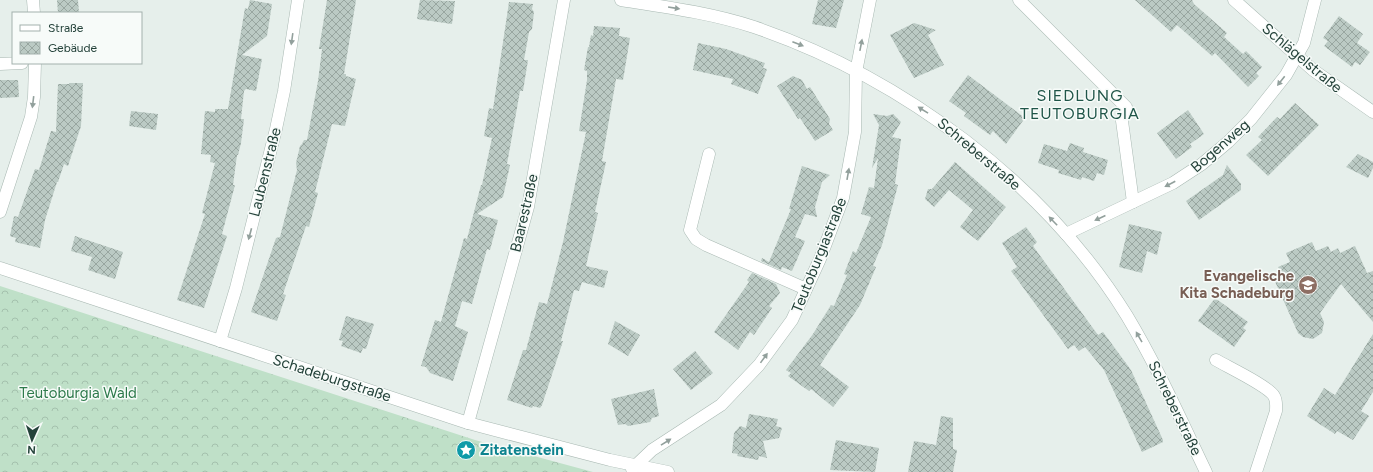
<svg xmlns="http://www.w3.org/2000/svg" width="1373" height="472" viewBox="0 0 1373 472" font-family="Figtree,sans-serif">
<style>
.forest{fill:url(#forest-crowns)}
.building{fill:url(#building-cross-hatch)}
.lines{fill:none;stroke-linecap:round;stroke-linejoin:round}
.minor-casing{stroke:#a8b8b2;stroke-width:13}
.minor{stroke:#fff;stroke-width:12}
.oneway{fill:#92a09c}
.labels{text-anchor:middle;stroke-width:3;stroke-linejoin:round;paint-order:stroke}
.street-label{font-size:15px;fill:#24423a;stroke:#f7fbf9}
.education-label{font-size:15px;font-weight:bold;fill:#785e54;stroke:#f7fbf9;text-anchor:end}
.park-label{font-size:15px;fill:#2d7a4b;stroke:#f7fbf9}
.culture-label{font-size:15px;font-weight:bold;fill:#0d838f;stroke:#f7fbf9;text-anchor:start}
.neighbourhood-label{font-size:16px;letter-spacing:1px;fill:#1f5548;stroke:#f7fbf9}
</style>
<defs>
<pattern id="forest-crowns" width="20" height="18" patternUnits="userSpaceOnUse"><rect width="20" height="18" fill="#bfe0c8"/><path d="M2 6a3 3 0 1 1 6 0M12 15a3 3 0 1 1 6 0" fill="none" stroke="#a4c1ad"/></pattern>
<pattern id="building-cross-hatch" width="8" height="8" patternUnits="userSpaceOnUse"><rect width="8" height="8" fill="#bbcac4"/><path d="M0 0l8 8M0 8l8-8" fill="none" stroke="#98a6a0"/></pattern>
</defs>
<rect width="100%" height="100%" fill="#e6efeb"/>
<path class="forest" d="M0 286 475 440 593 472H0Z"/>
<g class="building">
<path d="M57 0H78L79 13H58Z"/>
<path d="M250 0 272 4 267 36 242 55 262 59 256 91 246 89 244 91 241 119H244L241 143 238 155H237L233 185H235L222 234 227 236 204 308 177 300 205 214 202 213 215 163 210 162 211 155 201 154 205 111 215 112V109H228L245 8 248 9Z"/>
<path d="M327 0H356L344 74H346V76L356 79 345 126 332 124 315 192 318 193 309 227 306 226 283 294 286 295 277 321 251 312 276 238 280 237 297 170 296 163 300 146 302 144 304 140H307L318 81 322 49H319Z"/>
<path d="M420 0 455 1 452 24 417 19Z"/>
<path d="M818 0H844L836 28 812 24Z"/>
<path d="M1135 0H1192L1194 4 1227 33 1224 37 1243 54 1246 51 1262 67 1256 73 1259 76 1248 87 1215 53 1212 56 1177 25 1171 32Z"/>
<path d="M509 2 533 4 532 9 534 12 532 29 529 32 524 60H528L523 91H520L507 164 510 165 503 197 477 214 498 220 490 250 487 249 472 304 462 301 455 326 468 332 453 381 430 373 426 367 421 366 435 320 441 322 464 238 467 239 481 185H482L492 138 484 136 489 108 493 109Z"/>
<path d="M1339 16 1363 34 1357 43 1370 52 1360 65 1355 62 1352 67 1324 46 1328 41 1323 38Z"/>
<path d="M914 23 936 30 928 35 944 65 914 78 890 35Z"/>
<path d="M594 26 620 28 619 36 630 38 623 80 616 79 602 161 606 162 595 212 598 213 586 266 608 271 604 288 582 282 579 291 574 290 561 341H563L542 405 540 408 533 406 532 408 507 400 523 350H526L539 302 547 304 563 242 586 132 579 131 587 80V71L584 70 588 47H589L591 35 593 36Z"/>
<path d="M698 43 726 49 765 63 763 68 767 69 758 94 731 84 733 79 693 70Z"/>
<path d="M968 75 1025 118 1006 144 993 131 990 135 964 116 966 113 949 101Z"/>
<path d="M793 76 802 80 807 89 810 87 830 119 829 124 833 130 815 141 800 118 798 119 777 86Z"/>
<path d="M0 80H18L19 97 0 98Z"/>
<path d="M69 83H83L81 126 68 166 64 164 58 182H57L45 220 40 248 15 242 16 238 10 236 14 216 18 217 35 169 39 170 51 131 56 132 58 84H69Z"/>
<path d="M1295 103 1319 125 1268 176 1246 155 1262 140 1258 137 1277 117 1280 119Z"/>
<path d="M1188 110 1204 134 1190 144 1192 147 1176 159 1157 133Z"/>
<path d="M131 111 158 114 156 130 129 126Z"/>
<path d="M873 114 887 116 893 114 901 122 892 137 901 139 895 184 898 185 882 245 873 266 876 267 860 305 820 365 849 387 833 407 811 389 809 391 788 376 791 373 786 370 813 334 831 305 834 306 847 275 844 274 853 251 856 253 871 217 861 214 869 187 874 188 878 158 872 168 879 125Z"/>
<path d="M1070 143 1084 148 1083 152 1108 160 1104 175 1097 173 1094 181 1082 177 1081 180 1058 173 1059 170 1038 163 1044 144 1067 151Z"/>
<path d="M1358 154 1373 162V168L1368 178 1346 167Z"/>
<path d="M955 162 1006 207 978 241 960 227 973 210 949 190 934 207 925 199 928 189H932Z"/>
<path d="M1227 165 1241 184V190L1199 220 1186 201 1223 175Z"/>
<path d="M802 166 830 175 822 182 815 207 817 217 805 214 795 237 805 241 792 271 782 267 781 270 761 261 762 258 769 262 791 209H789Z"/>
<path d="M1129 224 1162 232 1157 255 1147 251 1142 273 1119 267Z"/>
<path d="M1026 227 1037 242 1033 246 1041 257 1098 335 1103 332 1131 370 1163 440V442L1142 452 1104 370 1085 347 1079 351 1074 345 1068 349 1011 271 1017 267 1002 243Z"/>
<path d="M75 236 123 252 115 279 88 270 92 257 71 251Z"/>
<path d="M1312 242 1316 251 1328 246 1331 252 1338 248 1340 253 1355 246 1367 273 1373 271V322L1341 284 1320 313 1324 322 1322 333 1313 339 1303 337 1298 333 1273 277 1281 273 1278 267 1290 262 1286 253Z"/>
<path d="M752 273 776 284 780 293 769 306 772 308 754 335 750 332 738 350 714 332 749 282 747 280Z"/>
<path d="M1215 298 1248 322 1243 328 1246 330 1234 347 1198 321Z"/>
<path d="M346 316 374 324 366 349 363 348 361 353 341 346 343 341 339 340Z"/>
<path d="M615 321 640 335 628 356 608 344Z"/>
<path d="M1373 334V392L1361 411 1369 416 1353 440 1337 431 1335 434 1307 416 1324 388 1335 395Z"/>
<path d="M695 351 713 373 691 390 673 369Z"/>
<path d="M654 389 659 416 652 418 650 422 628 426 625 424 618 425 611 399Z"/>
<path d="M749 414 778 419 776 426 782 428 779 438 763 441 767 458 759 456 758 460 737 456 738 454 732 453 734 433 740 426 746 428Z"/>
<path d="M941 416 953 418V449L957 450 953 472H908L914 441 936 445Z"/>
<path d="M836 440 879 448 875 472 830 470Z"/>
</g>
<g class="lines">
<g class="minor-casing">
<g id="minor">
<path d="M33 0 34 13"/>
<path d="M621 0C666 7 711 13 754 27 901 77 1045 183 1127 316 1157 366 1181 420 1206 472"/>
<path d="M1019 0 1126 107 1122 121 1133 202"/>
<path d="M1234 0 1313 70 1373 112"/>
<path d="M0 64 22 63"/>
<path d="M709 154 690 230 696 239 706 245 806 289"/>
<path d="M0 212 31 117 34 97 35 63"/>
<path d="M1066 234 1173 183 1202 164 1228 142 1251 119 1286 75 1304 43 1315 0"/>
<path d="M0 268 468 423 610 460 668 472"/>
<path d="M220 341 236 288 276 129 284 91 298 0"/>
<path d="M1216 360C1228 367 1268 386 1274 396 1277 401 1276 405 1276 411L1256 472"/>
<path d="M468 423 528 207 564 0"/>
<path d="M632 469 652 450 721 405 759 365 792 320 820 259 843 198 855 132 856 72 870 0"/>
</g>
</g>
<use href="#minor" class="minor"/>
</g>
<defs><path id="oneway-solid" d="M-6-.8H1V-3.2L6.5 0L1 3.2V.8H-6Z"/></defs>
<g class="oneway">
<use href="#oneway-solid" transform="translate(674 8) rotate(9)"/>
<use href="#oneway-solid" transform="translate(292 39) rotate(98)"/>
<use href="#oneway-solid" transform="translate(798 44) rotate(21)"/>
<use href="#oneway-solid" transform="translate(861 45) rotate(-79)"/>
<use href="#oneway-solid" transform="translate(1281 81) rotate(128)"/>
<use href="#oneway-solid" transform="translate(33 102) rotate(97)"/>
<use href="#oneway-solid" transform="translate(923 110) rotate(-148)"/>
<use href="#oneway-solid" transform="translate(848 174) rotate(-80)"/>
<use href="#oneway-solid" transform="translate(1170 184) rotate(152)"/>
<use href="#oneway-solid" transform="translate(1100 218) rotate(155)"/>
<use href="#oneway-solid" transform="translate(1053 221) rotate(-134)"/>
<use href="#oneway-solid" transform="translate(250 234) rotate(105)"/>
<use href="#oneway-solid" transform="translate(1139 337) rotate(-120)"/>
<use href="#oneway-solid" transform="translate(764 358) rotate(-54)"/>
<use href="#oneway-solid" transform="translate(666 442) rotate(-32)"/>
</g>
<defs>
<g id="school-disc" transform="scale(1)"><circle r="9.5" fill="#8d6e63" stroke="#f7fbf9"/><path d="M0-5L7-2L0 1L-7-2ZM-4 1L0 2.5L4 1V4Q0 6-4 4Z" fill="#fff"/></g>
<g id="sight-disc" transform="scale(1)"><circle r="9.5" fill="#0f9aa8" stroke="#f7fbf9"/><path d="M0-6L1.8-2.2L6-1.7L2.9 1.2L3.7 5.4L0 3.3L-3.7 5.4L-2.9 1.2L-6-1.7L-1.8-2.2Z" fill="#fff"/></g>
</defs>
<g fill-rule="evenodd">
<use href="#school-disc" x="1308" y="285"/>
<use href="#sight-disc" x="466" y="450"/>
</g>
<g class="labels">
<g class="street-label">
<text transform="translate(1302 58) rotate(40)" y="5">Schlägelstraße</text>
<text transform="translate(1220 146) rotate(-41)" y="5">Bogenweg</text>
<text transform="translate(979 154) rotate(40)" y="5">Schreberstraße</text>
<text transform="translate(265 172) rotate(-76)" y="5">Laubenstraße</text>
<text transform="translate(524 213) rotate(-77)" y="5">Baarestraße</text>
<text transform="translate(819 255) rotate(-68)" y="5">Teutoburgiastraße</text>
<text transform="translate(332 378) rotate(18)" y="5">Schadeburgstraße</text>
<text transform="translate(1175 408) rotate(64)" y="5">Schreberstraße</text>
</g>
<g class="education-label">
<text x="1294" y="281">Evangelische<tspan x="1294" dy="17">Kita Schadeburg</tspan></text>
</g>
<g class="park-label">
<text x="78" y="398">Teutoburgia Wald</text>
</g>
<g class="culture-label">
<text x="480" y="455">Zitatenstein</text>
</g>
<g class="neighbourhood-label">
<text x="1080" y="101">SIEDLUNG<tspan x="1080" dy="18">TEUTOBURGIA</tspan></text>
</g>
</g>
<rect x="12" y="12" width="130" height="52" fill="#f7fbf9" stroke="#a3b1ad"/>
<rect x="20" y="25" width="20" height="6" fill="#ffffff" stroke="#a3b1ad"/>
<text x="48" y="32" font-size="12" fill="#24423a">Straße</text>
<rect x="20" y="42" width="20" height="12" fill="url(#building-cross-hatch)" stroke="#a3b1ad"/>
<text x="48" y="52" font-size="12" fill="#24423a">Gebäude</text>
<g transform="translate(32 440) rotate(183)" stroke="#f7fbf9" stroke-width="3" paint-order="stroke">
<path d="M0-3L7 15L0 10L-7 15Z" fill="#24423a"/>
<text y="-6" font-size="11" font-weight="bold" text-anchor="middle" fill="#24423a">N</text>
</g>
</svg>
